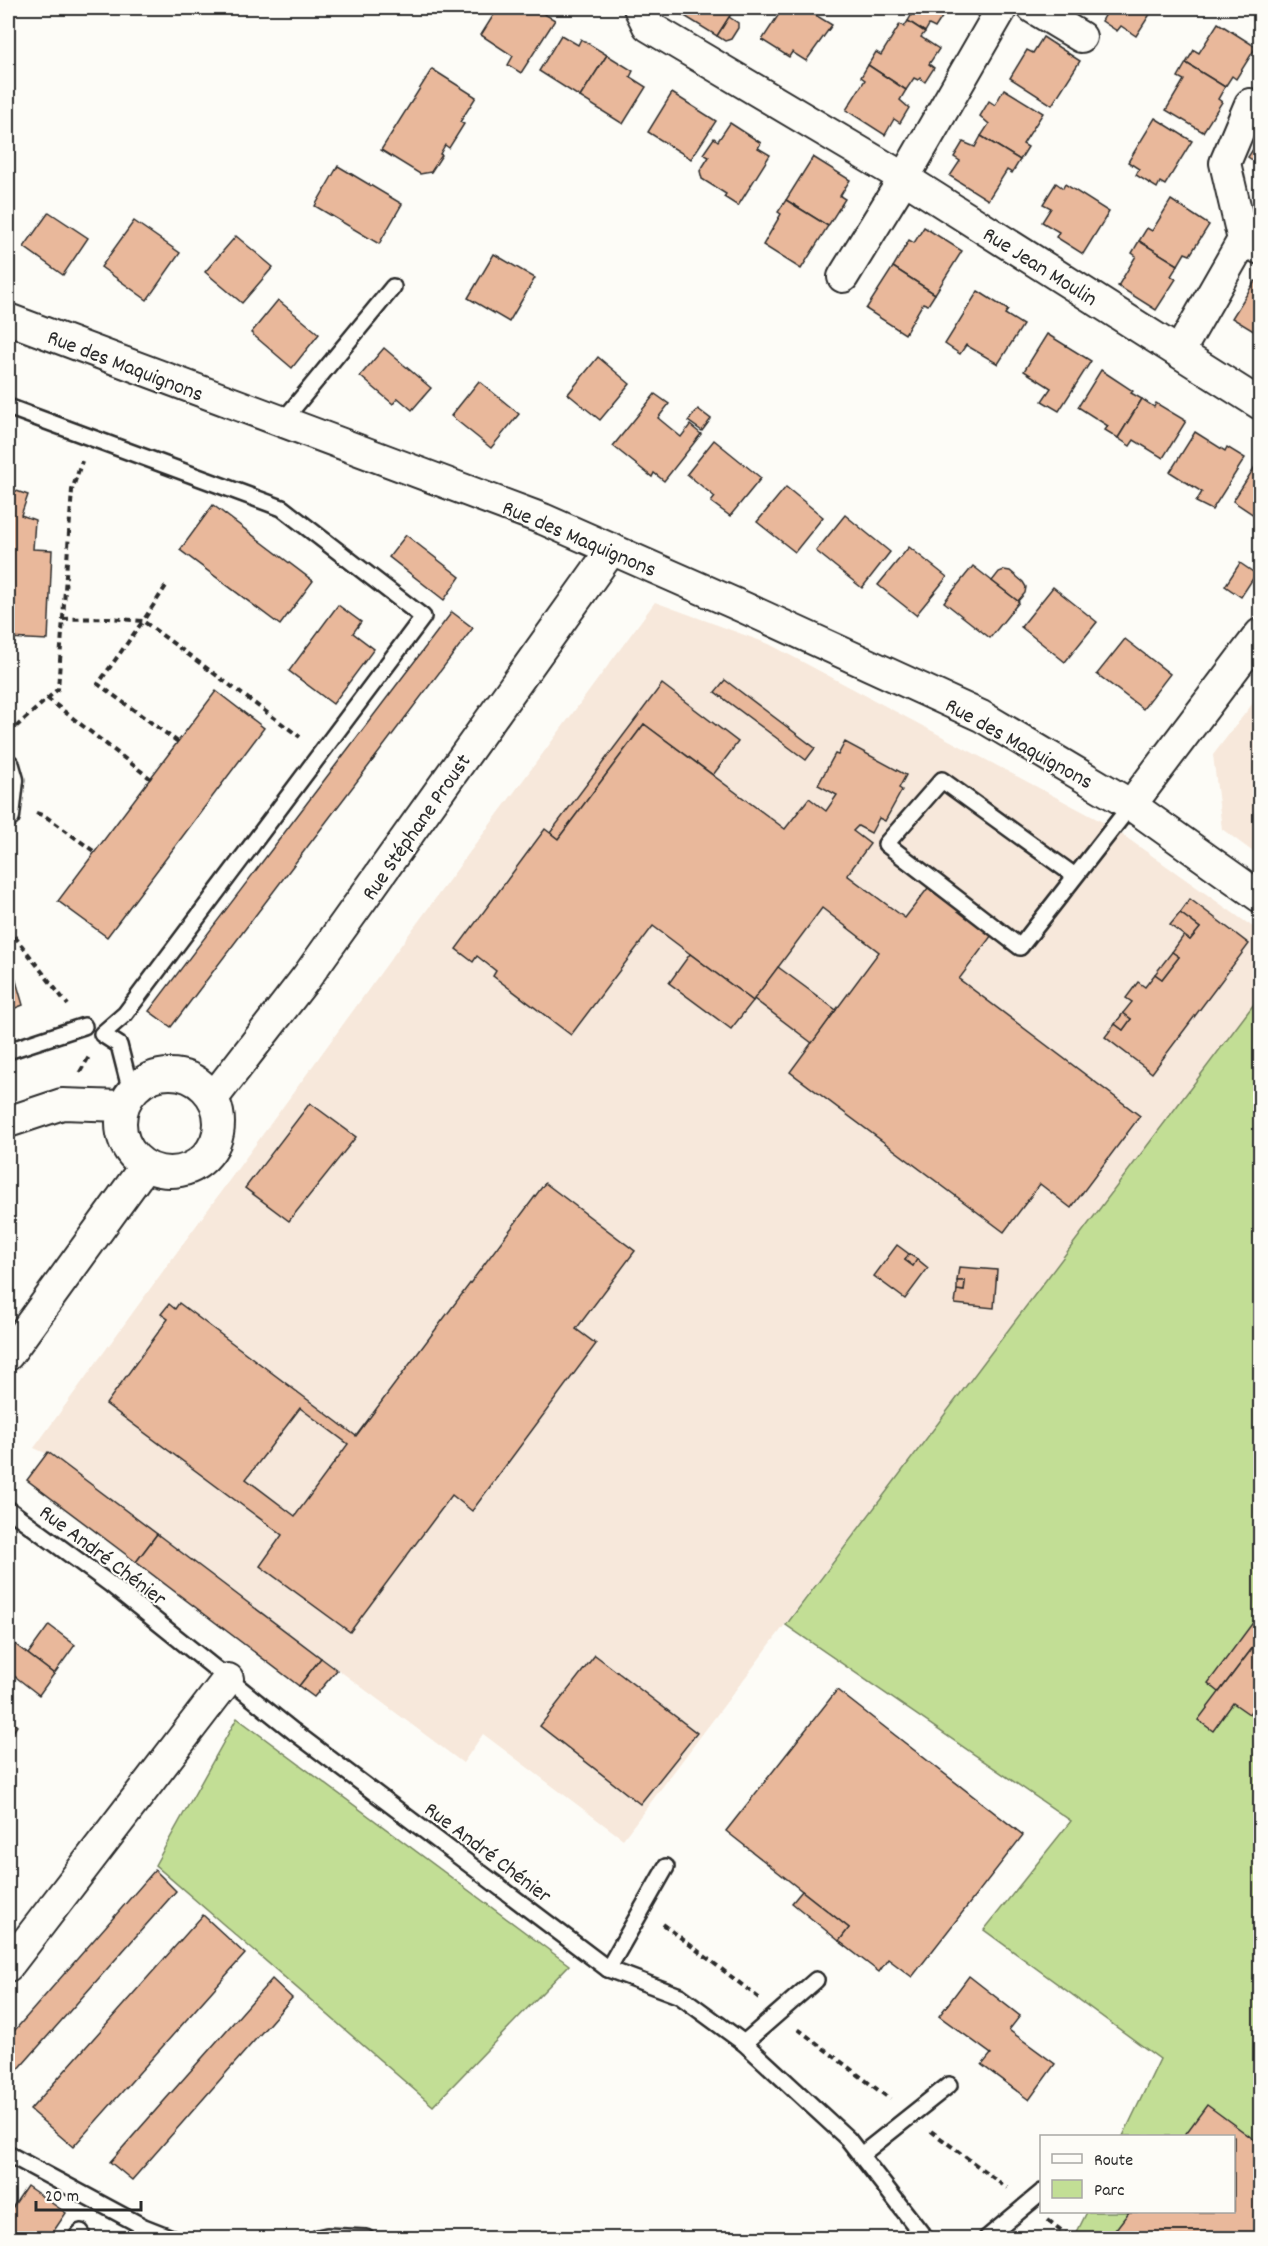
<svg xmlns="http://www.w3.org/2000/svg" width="1268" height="2246" viewBox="0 0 1268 2246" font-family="Dekko,sans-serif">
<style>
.built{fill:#f7e8db}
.green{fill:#c2de95;stroke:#768460;stroke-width:1.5}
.building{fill:#e9b89b;stroke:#2b2b2b;stroke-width:1.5;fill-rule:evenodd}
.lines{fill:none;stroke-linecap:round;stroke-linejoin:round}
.service-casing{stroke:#2b2b2b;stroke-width:20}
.pedestrian-casing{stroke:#2b2b2b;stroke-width:27}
.minor-casing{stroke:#2b2b2b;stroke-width:34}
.path{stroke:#2b2b2b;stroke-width:4;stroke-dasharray:6 4.5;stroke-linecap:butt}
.service{stroke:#fdfcf7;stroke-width:15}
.pedestrian{stroke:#fdfcf7;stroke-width:22}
.minor{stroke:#fdfcf7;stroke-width:30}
.labels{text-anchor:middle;stroke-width:4.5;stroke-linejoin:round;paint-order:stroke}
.street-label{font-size:22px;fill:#2b2b2b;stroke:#fdfcf7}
</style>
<rect width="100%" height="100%" fill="#fdfcf7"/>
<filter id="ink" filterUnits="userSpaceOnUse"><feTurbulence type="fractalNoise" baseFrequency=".0167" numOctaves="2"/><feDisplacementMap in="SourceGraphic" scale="12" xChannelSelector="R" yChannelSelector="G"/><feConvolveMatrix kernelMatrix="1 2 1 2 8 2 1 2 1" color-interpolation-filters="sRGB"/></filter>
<g filter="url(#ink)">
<g class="built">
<path d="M655 602 769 644 1110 826 1260 932V996L623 1839 483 1734 463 1763 54 1457 34 1448 398 949Z"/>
<path d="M1260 694V857L1222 829 1213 755Z"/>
</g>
<g class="green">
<path d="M1260 996V2238H1074L1087 2212H1234V2136H1123L1160 2059 984 1930 1071 1821 786 1625Z"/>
<path d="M237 1718 569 1965 433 2106 155 1865Z"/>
</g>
<g class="building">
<path d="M498 8H534L555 20 521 73 508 65 513 56 481 35Z"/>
<path d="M681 8H735L717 36 678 12Z"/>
<path d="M783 8H804L832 25 806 61 792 52 789 57 762 40Z"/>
<path d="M901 8H948L935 28 929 25 925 32 908 21 912 14Z"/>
<path d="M1101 8H1154L1136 36 1121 26 1117 31 1102 21 1107 12Z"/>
<path d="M729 17 738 23V28L731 39 725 41 717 36Z"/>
<path d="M908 21 925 32 921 37 939 49 929 64 934 68 925 82 920 78 918 80 914 78 906 90 868 65 876 52 881 55 900 24 904 27Z"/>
<path d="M1218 23 1256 47 1236 79 1232 76 1225 87 1186 63 1194 50 1199 53Z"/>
<path d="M561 35 578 45 581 39 607 55 580 97 539 71Z"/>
<path d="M1043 37 1080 61 1052 105 1010 78 1027 50 1033 53Z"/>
<path d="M607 55 633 71 630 77 646 87 623 124 580 97Z"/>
<path d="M1186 63 1225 87 1218 99 1222 102 1203 132 1166 110 1184 80 1178 77Z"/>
<path d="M868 65 906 90 900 100 909 108 900 123 894 119 885 135 846 110 865 80 861 77Z"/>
<path d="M432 69 476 97 460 122 464 124 449 148 445 145 440 154 442 155 431 172 420 174 381 150Z"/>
<path d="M1004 89 1043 113 1023 144 1028 147 1020 160 981 136 989 124 980 116 989 101 995 105Z"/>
<path d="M672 93 716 121 691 159 648 132Z"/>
<path d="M1155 118 1192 141 1165 185 1160 182 1157 188 1136 175 1139 169 1128 162Z"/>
<path d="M730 123 761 143 758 148 770 155 738 206 724 197 726 194 702 179 700 171 709 157 703 154 714 138 718 141Z"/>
<path d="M1260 126V165L1248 157 1257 143 1252 140Z"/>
<path d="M981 136 1020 160 1012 173 1007 170 988 200 950 176 960 161 954 157 963 142 975 147Z"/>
<path d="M813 157 850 180 840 196 845 199 828 226 786 200Z"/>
<path d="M338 166 402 204 379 244 315 206Z"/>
<path d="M1056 183 1063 188 1065 184 1109 212 1083 254 1056 237 1059 232 1042 222 1051 208 1043 204Z"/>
<path d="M786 200 828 226 801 269 763 245 781 214 778 212Z"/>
<path d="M1171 200 1209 225 1190 255 1185 253 1178 265 1139 241 1147 228 1152 231Z"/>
<path d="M49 212 88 238 63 275 24 247Z"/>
<path d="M134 221 180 253 147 300 101 267Z"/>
<path d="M924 227 962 251 935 294 893 267 909 240 914 243Z"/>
<path d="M236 236 273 267 242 303 205 272Z"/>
<path d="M1139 241 1178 265 1171 276 1176 279 1156 310 1118 286 1136 256 1132 253Z"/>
<path d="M494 254 535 278 509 322 468 298Z"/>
<path d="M893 267 935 294 928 305 923 303 905 334 866 309Z"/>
<path d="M1255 281 1260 284V335L1232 318Z"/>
<path d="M978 291 1008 310 1005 314 1023 325 998 364 966 345 960 354 945 344Z"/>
<path d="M278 300 319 334 292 368 251 333Z"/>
<path d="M1047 334 1091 361 1059 411 1042 401 1051 388 1024 371Z"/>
<path d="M384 348 431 388 412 410 398 398 393 404 360 376Z"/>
<path d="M598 357 630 384 600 420 568 394Z"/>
<path d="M1101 370 1133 391 1131 393 1142 399 1118 438 1105 430 1108 426 1078 407Z"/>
<path d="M479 381 519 414 491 448 451 416Z"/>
<path d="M655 394 669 404 658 418 681 437 690 425 701 434 664 481 654 473 652 477 613 446Z"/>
<path d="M1142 399 1154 407 1156 403 1186 421 1163 458 1134 440 1130 446 1118 438Z"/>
<path d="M698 409 711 419 702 431 688 421Z"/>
<path d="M1195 432 1225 451 1227 447 1245 458 1212 510 1196 502 1202 492 1170 472Z"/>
<path d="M714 440 761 478 730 516 711 502 715 497 687 474Z"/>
<path d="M1256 465 1260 468V519L1233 501Z"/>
<path d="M786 487 823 517 795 552 757 522Z"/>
<path d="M8 488 28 495 21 515 35 520 33 549 52 550 48 640 8 638Z"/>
<path d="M213 505 313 581 280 625 180 550Z"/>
<path d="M845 515 890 552 862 588 816 551Z"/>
<path d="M406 535 460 577 444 600 389 557Z"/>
<path d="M909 547 947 577 916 615 878 585Z"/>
<path d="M1240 563 1256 574 1241 597 1225 586Z"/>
<path d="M973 566 1019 602 990 638 944 602Z"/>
<path d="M1004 570 1010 571 1023 582 1026 587 1025 593 1018 601 992 581 999 572Z"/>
<path d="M1053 587 1097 622 1065 662 1021 627Z"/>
<path d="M338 605 361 622 353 633 374 649 333 704 289 671Z"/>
<path d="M452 612 473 628 171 1027 149 1011Z"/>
<path d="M1125 639 1170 674 1143 709 1097 674Z"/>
<path d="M725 680 815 748 806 760 715 692Z"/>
<path d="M662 684 738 742 713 775 644 724 558 839 550 833Z"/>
<path d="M216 691 264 728 107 937 58 901Z"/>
<path d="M644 724 785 829 809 798 826 811 837 795 818 785 835 754 838 755 845 742 906 775 899 788 902 790 885 821 879 818 871 833 858 826 853 831 870 844 847 875 905 918 928 888 992 935 959 979 1140 1116 1071 1208 1040 1184 1004 1232 790 1072 879 952 822 908 753 1001 653 926 571 1035 493 976 496 971 477 956 473 962 456 949 545 829 558 839Z"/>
<path d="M1190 899 1249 944 1152 1073 1105 1037 1115 1024 1123 1030 1131 1019 1123 1013 1132 1002 1126 998 1138 982 1145 987 1155 974 1162 979 1179 957 1172 952 1184 935 1190 940 1200 928 1180 913Z"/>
<path d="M1180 913 1200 928 1190 940 1170 925Z"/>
<path d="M1172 952 1179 957 1162 979 1155 974Z"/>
<path d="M8 953 23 1005 8 1011Z"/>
<path d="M690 954 753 1001 731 1029 669 983Z"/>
<path d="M778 967 836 1010 812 1043 754 999Z"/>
<path d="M1123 1013 1131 1019 1123 1030 1115 1024Z"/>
<path d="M310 1103 356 1137 289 1221 245 1188Z"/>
<path d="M545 1183 635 1251 576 1329 596 1344 472 1511 452 1495 350 1632 260 1566 282 1535 106 1404 168 1319 161 1314 169 1304 175 1309 179 1303 356 1436ZM300 1408 348 1444 295 1516 246 1479Z"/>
<path d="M897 1245 909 1254 905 1260 913 1266 917 1259 928 1268 905 1299 874 1276Z"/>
<path d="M909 1254 917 1259 913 1266 905 1260Z"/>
<path d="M959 1267 997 1270 994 1308 955 1304 957 1290 964 1291 965 1281H957Z"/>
<path d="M957 1281H965L964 1291 957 1290Z"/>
<path d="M48 1452 157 1534 136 1562 27 1480Z"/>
<path d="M157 1534 321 1658 299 1686 136 1562Z"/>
<path d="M1260 1613V1638L1219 1692 1208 1683Z"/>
<path d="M49 1625 75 1645 54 1674 28 1654Z"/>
<path d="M1260 1638V1698L1249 1714 1233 1703 1213 1731 1198 1720Z"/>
<path d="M8 1639 54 1674 39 1695 8 1671Z"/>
<path d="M595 1655 697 1733 640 1804 540 1726Z"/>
<path d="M321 1658 337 1670 314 1697 299 1686Z"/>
<path d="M837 1690 1023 1835 912 1977 888 1959 879 1972 839 1941 849 1928 726 1831Z"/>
<path d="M8 1719 17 1726 8 1740Z"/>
<path d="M155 1870 176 1891 8 2081V2038Z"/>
<path d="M802 1891 849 1928 839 1941 792 1903Z"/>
<path d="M203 1915 245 1954 73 2147 30 2110Z"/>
<path d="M969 1976 1020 2016 1009 2030 1055 2064 1029 2100 982 2065 991 2054 939 2016Z"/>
<path d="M272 1979 292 1998 132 2180 110 2162Z"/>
<path d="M1207 2105 1260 2144V2238H1109L1129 2212H1234V2136H1184Z"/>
<path d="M27 2186 66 2213 49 2238H8V2214Z"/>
</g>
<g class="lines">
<g class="service-casing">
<g id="service">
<path d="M8 407 282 508 423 617 125 1014 102 1034 119 1045 131 1092"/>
<path d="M282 422 393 287"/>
<path d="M1075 876 942 780 886 844 1020 947 1131 805"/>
<path d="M8 1051 84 1026"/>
<path d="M8 1509 110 1584 293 1731 608 1969 680 1996 744 2043 848 2139 925 2238"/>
<path d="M608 1969 666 1867"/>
<path d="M744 2043 816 1980"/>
<path d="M8 2154 144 2227 172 2238"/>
<path d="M861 2155 949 2085"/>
<path d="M76 2238 81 2232"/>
<path d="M318 2238 327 2236 366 2238"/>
<path d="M987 2238 1042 2192"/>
</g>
</g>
<g class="pedestrian-casing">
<path id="pedestrian" d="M8 766 12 780 8 816"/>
</g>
<g class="minor-casing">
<g id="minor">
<path d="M639 8 648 26 904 178 1260 404"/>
<path d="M1033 8 1081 37"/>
<path d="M1250 104 1225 163 1243 240 1260 249"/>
<path d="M843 277 904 178 1002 8"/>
<path d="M8 319 543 519 745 608 981 716 1131 805 1260 897"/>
<path d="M1179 352 1243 240"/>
<path d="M1131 805 1260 634"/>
<circle cx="170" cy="1123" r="49"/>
<path d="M213 1098 306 978 612 549"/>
<path d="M8 1122 62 1104 123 1106"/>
<path d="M8 1355 145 1166"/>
<path d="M8 1966 228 1679"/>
</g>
</g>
<g class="path">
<path d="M63 619 109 618 143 621 168 583"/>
<path d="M47 698 151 779"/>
<path d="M8 734 58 689 72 490 82 461"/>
<path d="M178 742 98 684 143 621 300 737"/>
<path d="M36 813 45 816 95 852"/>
<path d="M8 928 68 1005"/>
<path d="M80 1072 90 1055"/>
<path d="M663 1924 759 1998"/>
<path d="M798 2029 890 2099"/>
<path d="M931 2131 1007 2188"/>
<path d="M1048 2220 1071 2238"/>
</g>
<use href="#service" class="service"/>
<use href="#pedestrian" class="pedestrian"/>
<use href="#minor" class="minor"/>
</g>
</g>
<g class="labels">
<g class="street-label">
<text transform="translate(1041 265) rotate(32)" y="8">Rue Jean Moulin</text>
<text transform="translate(126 364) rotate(21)" y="8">Rue des Maquignons</text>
<text transform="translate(580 537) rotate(23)" y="8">Rue des Maquignons</text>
<text transform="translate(1020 742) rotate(29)" y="8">Rue des Maquignons</text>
<text transform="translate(415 826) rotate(-55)" y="8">Rue Stéphane Proust</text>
<text transform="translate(104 1554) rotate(37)" y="8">Rue André Chénier</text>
<text transform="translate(489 1851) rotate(37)" y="8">Rue André Chénier</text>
</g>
</g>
<rect width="1268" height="2246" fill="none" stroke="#fdfcf7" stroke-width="30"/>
<rect x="15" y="15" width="1238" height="2216" fill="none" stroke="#2b2b2b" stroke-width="2" filter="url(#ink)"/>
<rect x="1040" y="2135" width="195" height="78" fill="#fdfcf7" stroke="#a9a8a5" stroke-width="1.5"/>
<rect x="1052" y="2154" width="30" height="9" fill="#fdfcf7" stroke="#a9a8a5" stroke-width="1.5"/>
<text x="1094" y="2165" font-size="18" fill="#2b2b2b">Route</text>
<rect x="1052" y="2180" width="30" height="18" fill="#c2de95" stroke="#a9a8a5" stroke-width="1.5"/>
<text x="1094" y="2195" font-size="18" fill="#2b2b2b">Parc</text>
<path d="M36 2201v9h105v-9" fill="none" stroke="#2b2b2b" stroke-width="3"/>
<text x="45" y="2201" font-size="18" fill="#2b2b2b" stroke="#fdfcf7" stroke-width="4.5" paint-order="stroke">20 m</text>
</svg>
